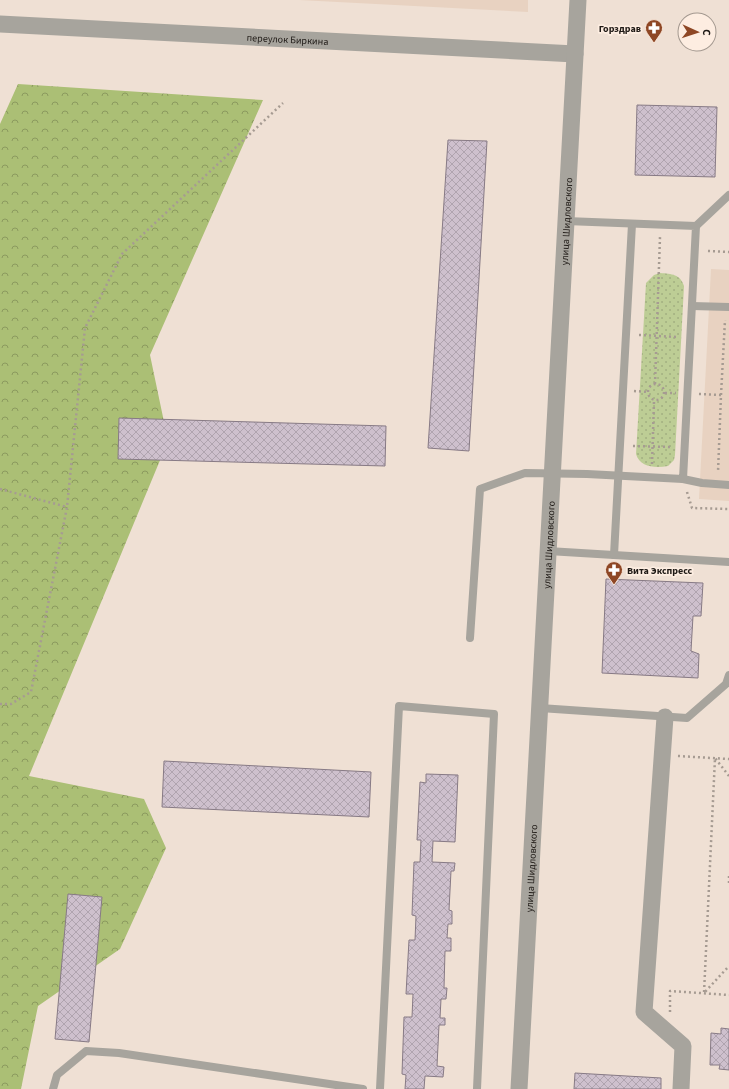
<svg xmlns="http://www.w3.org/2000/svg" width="729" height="1089" viewBox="0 0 729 1089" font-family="'Source Sans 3',sans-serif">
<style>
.built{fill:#e8d2c1}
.grass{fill:url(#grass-dots)}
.forest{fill:url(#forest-crowns)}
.building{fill:url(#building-cross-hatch);stroke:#877a85}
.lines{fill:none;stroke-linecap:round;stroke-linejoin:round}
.path{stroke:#a69b92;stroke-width:2.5;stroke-dasharray:2 3;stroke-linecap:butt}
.lane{stroke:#a7a49d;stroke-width:8}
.street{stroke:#a7a49d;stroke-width:17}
.labels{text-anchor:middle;stroke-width:3.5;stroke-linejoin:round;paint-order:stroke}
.poi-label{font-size:10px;font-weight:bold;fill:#1f1a16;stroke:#fdede1;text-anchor:end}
.street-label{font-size:10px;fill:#1f1a16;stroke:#fdede1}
</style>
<defs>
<pattern id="grass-dots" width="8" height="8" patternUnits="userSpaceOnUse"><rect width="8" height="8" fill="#bdcd95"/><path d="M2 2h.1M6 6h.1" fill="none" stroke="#a2af80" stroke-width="1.8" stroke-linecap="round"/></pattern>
<pattern id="forest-crowns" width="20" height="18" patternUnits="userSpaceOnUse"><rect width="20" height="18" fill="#abbf75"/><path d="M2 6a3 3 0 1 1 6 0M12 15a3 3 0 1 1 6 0" fill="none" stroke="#8b9a5f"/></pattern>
<pattern id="building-cross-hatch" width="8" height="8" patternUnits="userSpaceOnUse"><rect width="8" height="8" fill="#cec0cd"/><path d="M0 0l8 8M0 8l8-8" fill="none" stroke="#b0a4af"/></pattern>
</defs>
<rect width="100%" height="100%" fill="#efe0d4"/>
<g class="built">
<path d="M299 0H528V12Z"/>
<path d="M711 269 729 270V501L699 499Z"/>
</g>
<path class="grass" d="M660 273C672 274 680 274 684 286L675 455 674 460 668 466C656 468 640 468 636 454L646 283 654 275Z"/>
<path class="forest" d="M18 84 263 100 150 355 168 441 29 776 144 799 166 848 120 949 38 1006 21 1089H0V124Z"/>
<g class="building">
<path d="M637 105 717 107 715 177 635 175Z"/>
<path d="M448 140 487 141 469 451 428 448Z"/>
<path d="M119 418 386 426 385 466 118 459Z"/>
<path d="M606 579 703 583 701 616H693L691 651 699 654 698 678 602 673Z"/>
<path d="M164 761 371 772 369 817 162 807Z"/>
<path d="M426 774 458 775 455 842 433 841 432 862 455 863 454 871H451L449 910 452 911V924H448L447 938H451V951H445L444 988H447L446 999H441L440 1018H445V1025H439L437 1066 444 1067 443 1077 425 1076 424 1089H405L406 1075 402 1074 404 1017H412L413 994H406L409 940H415L416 916 412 915 414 862H420L421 840H417L420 782 426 783Z"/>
<path d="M68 894 102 897 89 1042 55 1039Z"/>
<path d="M721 1028 729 1029V1070L719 1069 720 1065H710L711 1033 721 1034Z"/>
<path d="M575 1073 661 1078V1089H574Z"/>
</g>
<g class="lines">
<g class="path">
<path d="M708 251 729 252"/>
<path d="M639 335 678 337"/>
<circle cx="656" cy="392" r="8"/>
<path d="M655 384 660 237"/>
<path d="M634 391 648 392"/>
<path d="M665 393H676"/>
<path d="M699 394 721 395 718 472"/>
<path d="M721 395 725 320"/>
<path d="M633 446 672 447"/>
<path d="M652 464 654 401"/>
<path d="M0 489 67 507"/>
<path d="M687 492 692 508 729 509"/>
<path d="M0 704H11L31 692 67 507 85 328 122 254 283 103"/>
<path d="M678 756 729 759"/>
<path d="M729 776 715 758 704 993 729 966"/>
<path d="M729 876V884"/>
<path d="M670 1012V991L729 995"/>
</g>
<g class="lane">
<path d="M696 226 729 195"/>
<path d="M692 306 729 307"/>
<path d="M683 479 702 483 729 485"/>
<path d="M548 551 729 562"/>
<path d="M614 555 632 224"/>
<path d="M470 638 480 489 525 473 587 474 683 479 696 226 566 221"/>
<path d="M540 708 687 718 726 684 729 675"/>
<path d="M53 1089 57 1075 86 1051 119 1053 363 1089"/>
<path d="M380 1089 399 706 494 714 477 1089"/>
</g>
<g class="street">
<path id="s1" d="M0 24 575 54"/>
<path d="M665 717 644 1012 683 1046 681 1089"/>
<path id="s2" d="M519 1089 578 0"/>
</g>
</g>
<defs>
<g id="pharmacy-pin" transform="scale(0.9)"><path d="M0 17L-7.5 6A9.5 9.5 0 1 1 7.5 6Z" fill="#8e4725" stroke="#fdede1"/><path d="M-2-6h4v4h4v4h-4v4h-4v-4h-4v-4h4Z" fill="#fff"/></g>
</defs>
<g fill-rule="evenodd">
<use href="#pharmacy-pin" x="654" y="28"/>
<use href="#pharmacy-pin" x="614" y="570"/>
</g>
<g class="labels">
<g class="poi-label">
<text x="641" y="32">Горздрав</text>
<text x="627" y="574" text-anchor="start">Вита Экспресс</text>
</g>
<g class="street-label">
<text dy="4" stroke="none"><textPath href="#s1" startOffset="288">переулок Биркина</textPath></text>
<text dy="4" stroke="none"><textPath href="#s2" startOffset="869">улица Шидловского</textPath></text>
<text dy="4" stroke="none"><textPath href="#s2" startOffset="545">улица Шидловского</textPath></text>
<text dy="4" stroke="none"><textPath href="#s2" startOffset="221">улица Шидловского</textPath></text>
</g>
</g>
<g transform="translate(697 32) rotate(93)"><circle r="19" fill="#fdede1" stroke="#a49990"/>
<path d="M0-3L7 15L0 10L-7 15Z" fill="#8e4725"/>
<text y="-6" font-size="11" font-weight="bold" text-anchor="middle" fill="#1f1a16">С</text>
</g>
</svg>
